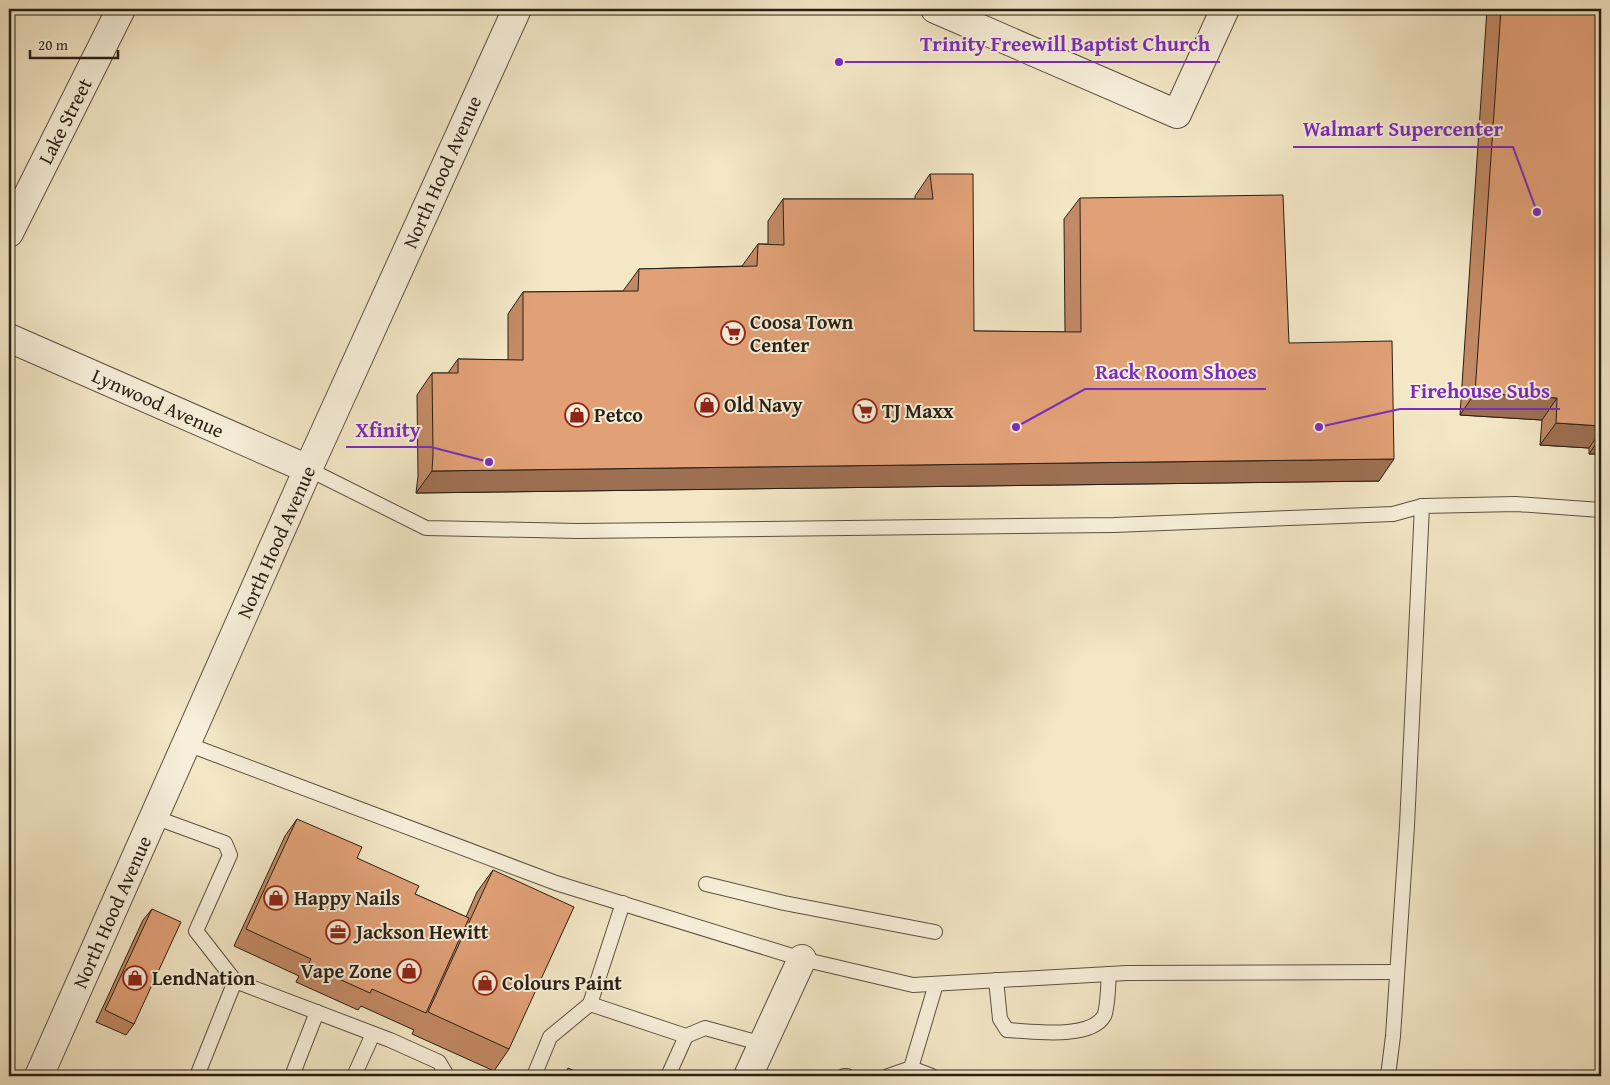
<svg xmlns="http://www.w3.org/2000/svg" width="1610" height="1085" viewBox="0 0 1610 1085" font-family="'Gentium Book Plus',serif">
<style>
.lines{fill:none;stroke-linecap:round;stroke-linejoin:round}
.service-casing{stroke:#5b5140;stroke-width:16}
.minor-casing{stroke:#5b5140;stroke-width:30}
.service{stroke:#f7efda;stroke-width:14}
.minor{stroke:#f7efda;stroke-width:28}
.wall{fill:#c28a65;stroke:#281f14}
.shaded-wall{fill:#9e7053;stroke:#281f14}
.building{fill:#e1a076;stroke:#281f14}
.labels{text-anchor:middle;stroke-width:4;stroke-linejoin:round;paint-order:stroke}
.street-label{font-size:20px;fill:#281f14;stroke:#f7efda}
.poi-label{font-size:20px;font-weight:bold;fill:#281f14;stroke:#f7efda;text-anchor:start}
.leader{fill:none;stroke:#7b2cbf;stroke-width:2}
.callout-dot{fill:#7b2cbf;stroke:#f7efda;stroke-width:2}
.callout-label{font-size:21px;text-anchor:middle;font-weight:bold;fill:#7b2cbf;stroke:#f7efda;stroke-width:4;stroke-linejoin:round;paint-order:stroke}
</style>
<rect width="100%" height="100%" fill="#f3e7c6"/>
<filter id="stains"><feTurbulence type="fractalNoise" baseFrequency=".004" numOctaves="4"/><feColorMatrix values="0 0 0 0 .2 0 0 0 0 .09 0 0 0 0 .02 0 0 0 .5 -.17"/></filter>
<radialGradient id="worn" r=".72"><stop offset=".6" stop-color="#630" stop-opacity="0"/><stop offset="1" stop-color="#630" stop-opacity=".3"/></radialGradient>
<g class="lines">
<g class="service-casing">
<g id="service">
<path d="M308 469 426 528 578 531 1114 525 1393 514 1422 506"/>
<path d="M187 744 556 883 802 959 913 985 1127 973 1397 972"/>
<path d="M154 817 225 843 230 855 196 931 235 981 197 1076"/>
<path d="M706 884 784 903 935 932"/>
<path d="M996 980 1000 1019 1007 1030C1031 1031 1090 1040 1104 1016 1108 1008 1108 984 1109 974"/>
<path d="M235 981 390 1040 439 1062 445 1072 443 1076"/>
<path d="M590 1004 686 1036 705 1028 763 1044"/>
<path d="M292 1076 317 1012"/>
<path d="M354 1076 373 1034"/>
<path d="M534 1076 550 1037 590 1004 623 903"/>
<path d="M668 1076 686 1036"/>
<path d="M844 1076H847"/>
<path d="M888 1076 911 1068"/>
<path d="M932 1076 911 1068 936 984"/>
<path d="M1388 1076 1393 1036 1407 826 1422 506 1516 504 1601 510"/>
</g>
</g>
<g class="minor-casing">
<g id="minor">
<path d="M935 9 1177 114 1225 9"/>
<path d="M9 233 121 9"/>
<path d="M9 338 308 469"/>
<path d="M39 1076 308 469 517 9"/>
<path d="M748 1076 802 959"/>
</g>
</g>
<use href="#service" class="service"/>
<use href="#minor" class="minor"/>
</g>
<g class="wall">
<path d="M1487 9H1601V454H1589V448L1540 445 1542 420 1460 415Z"/>
<path d="M930 174 974 331 1065 332 1064 219 1080 198 1289 343 1379 481 416 493 418 476 417 395 432 373H448L458 359 508 360V314L523 292 623 291 639 269 742 266 758 244H768V221L783 199H915V196Z"/>
<path d="M297 819 357 858 415 894 466 917 477 892 493 870 509 1049 494 1071 412 1034 414 1030 361 1006 358 1010 296 982 299 976 234 946 285 836Z"/>
<path d="M152 909 134 1024 126 1035 96 1022 143 920Z"/>
</g>
<g class="shaded-wall">
<path d="M1475 393 1557 398 1542 420 1460 415Z"/>
<path d="M1556 423 1601 426V431L1589 448 1540 445Z"/>
<path d="M1601 436V454H1589Z"/>
<path d="M1394 459 1379 481 416 493 432 471Z"/>
</g>
<g class="building">
<path d="M1501 9H1601V426L1556 423 1557 398 1475 393Z"/>
<path d="M930 174H973L974 331 1081 332 1080 198 1283 195 1289 343 1392 341 1394 459 432 471 433 454 432 373H458V359L523 360V292L638 291 639 269 757 266 758 244 784 245 783 199H933Z"/>
<path d="M297 819 362 847 357 858 419 886 415 894 469 918 426 1013 372 989 370 993 308 965 311 959 246 929Z"/>
<path d="M493 870 574 907 509 1049 428 1012Z"/>
<path d="M152 909 181 922 134 1024 105 1010Z"/>
<path d="M568 1068 586 1076H564Z"/>
</g>
<defs>
<g id="supermarket-ring" transform="scale(1.25)"><circle r="9.5" fill="#f7efda" stroke="#8f2418" stroke-width="1.5"/><path d="M-6-5.5h2.5l.6 2H6L4.5 2H-2.5L-4.4-4H-6ZM-1.5 3.2a1.3 1.3 0 1 0 .1 0ZM3 3.2a1.3 1.3 0 1 0 .1 0Z" fill="#8f2418"/></g>
<g id="shop-ring" transform="scale(1.25)"><circle r="9.5" fill="#f7efda" stroke="#8f2418" stroke-width="1.5"/><path d="M-5-2.5h2.3a2.7 3.5 0 0 1 5.4 0H5L5.5 6h-11ZM-1.5-2.5h3a1.5 2.3 0 0 0-3 0Z" fill="#8f2418"/></g>
<g id="office-ring" transform="scale(1.25)"><circle r="9.5" fill="#f7efda" stroke="#8f2418" stroke-width="1.5"/><path d="M-6-3h4V-5.5h4V-3h4V5H-6ZM-1-4.5V-3h2v-1.5ZM-6 0V1H6V0Z" fill="#8f2418"/></g>
</defs>
<g fill-rule="evenodd">
<use href="#supermarket-ring" x="733" y="333"/>
<use href="#shop-ring" x="707" y="405"/>
<use href="#supermarket-ring" x="865" y="411"/>
<use href="#shop-ring" x="577" y="415"/>
<use href="#shop-ring" x="276" y="898"/>
<use href="#office-ring" x="338" y="932"/>
<use href="#shop-ring" x="409" y="971"/>
<use href="#shop-ring" x="135" y="978"/>
<use href="#shop-ring" x="485" y="983"/>
</g>
<g class="labels">
<g class="street-label">
<text transform="translate(65 121) rotate(-63)" y="7">Lake Street</text>
<text transform="translate(442 172) rotate(-66)" y="7">North Hood Avenue</text>
<text transform="translate(158 403) rotate(24)" y="7">Lynwood Avenue</text>
<text transform="translate(276 542) rotate(-66)" y="7">North Hood Avenue</text>
<text transform="translate(112 912) rotate(-66)" y="7">North Hood Avenue</text>
</g>
<g class="poi-label">
<text x="750" y="329">Coosa Town<tspan x="750" dy="23">Center</tspan></text>
<text x="724" y="412">Old Navy</text>
<text x="882" y="418">TJ Maxx</text>
<text x="594" y="422">Petco</text>
<text x="294" y="905">Happy Nails</text>
<text x="356" y="939">Jackson Hewitt</text>
<text x="392" y="978" text-anchor="end">Vape Zone</text>
<text x="152" y="985">LendNation</text>
<text x="502" y="990">Colours Paint</text>
</g>
</g>
<path class="leader" d="M839 62L910 62H1220M1537 212L1513 147H1293M1016 427L1085 389H1266M1319 427L1400 409H1560M489 462L431 447H346"/>
<g class="callout-dot">
<circle cx="839" cy="62" r="5"/>
<circle cx="1537" cy="212" r="5"/>
<circle cx="1016" cy="427" r="5"/>
<circle cx="1319" cy="427" r="5"/>
<circle cx="489" cy="462" r="5"/>
</g>
<g class="callout-label">
<text x="1065" y="51">Trinity Freewill Baptist Church</text>
<text x="1403" y="136">Walmart Supercenter</text>
<text x="1176" y="379">Rack Room Shoes</text>
<text x="1480" y="398">Firehouse Subs</text>
<text x="388" y="437">Xfinity</text>
</g>
<rect width="1610" height="1085" fill="none" stroke="#f3e7c6" stroke-width="30"/>
<rect x="10" y="10" width="1590" height="1065" fill="none" stroke="#281f14" stroke-width="2.5"/>
<rect x="15" y="15" width="1580" height="1055" fill="none" stroke="#281f14"/>
<path d="M30 50v8h88v-8" fill="none" stroke="#281f14" stroke-width="2.5"/>
<text x="38" y="50" font-size="15" fill="#281f14" stroke="#f7efda" stroke-width="4" paint-order="stroke">20 m</text>
<rect width="100%" height="100%" filter="url(#stains)"/>
<rect width="100%" height="100%" fill="url(#worn)"/>
</svg>
